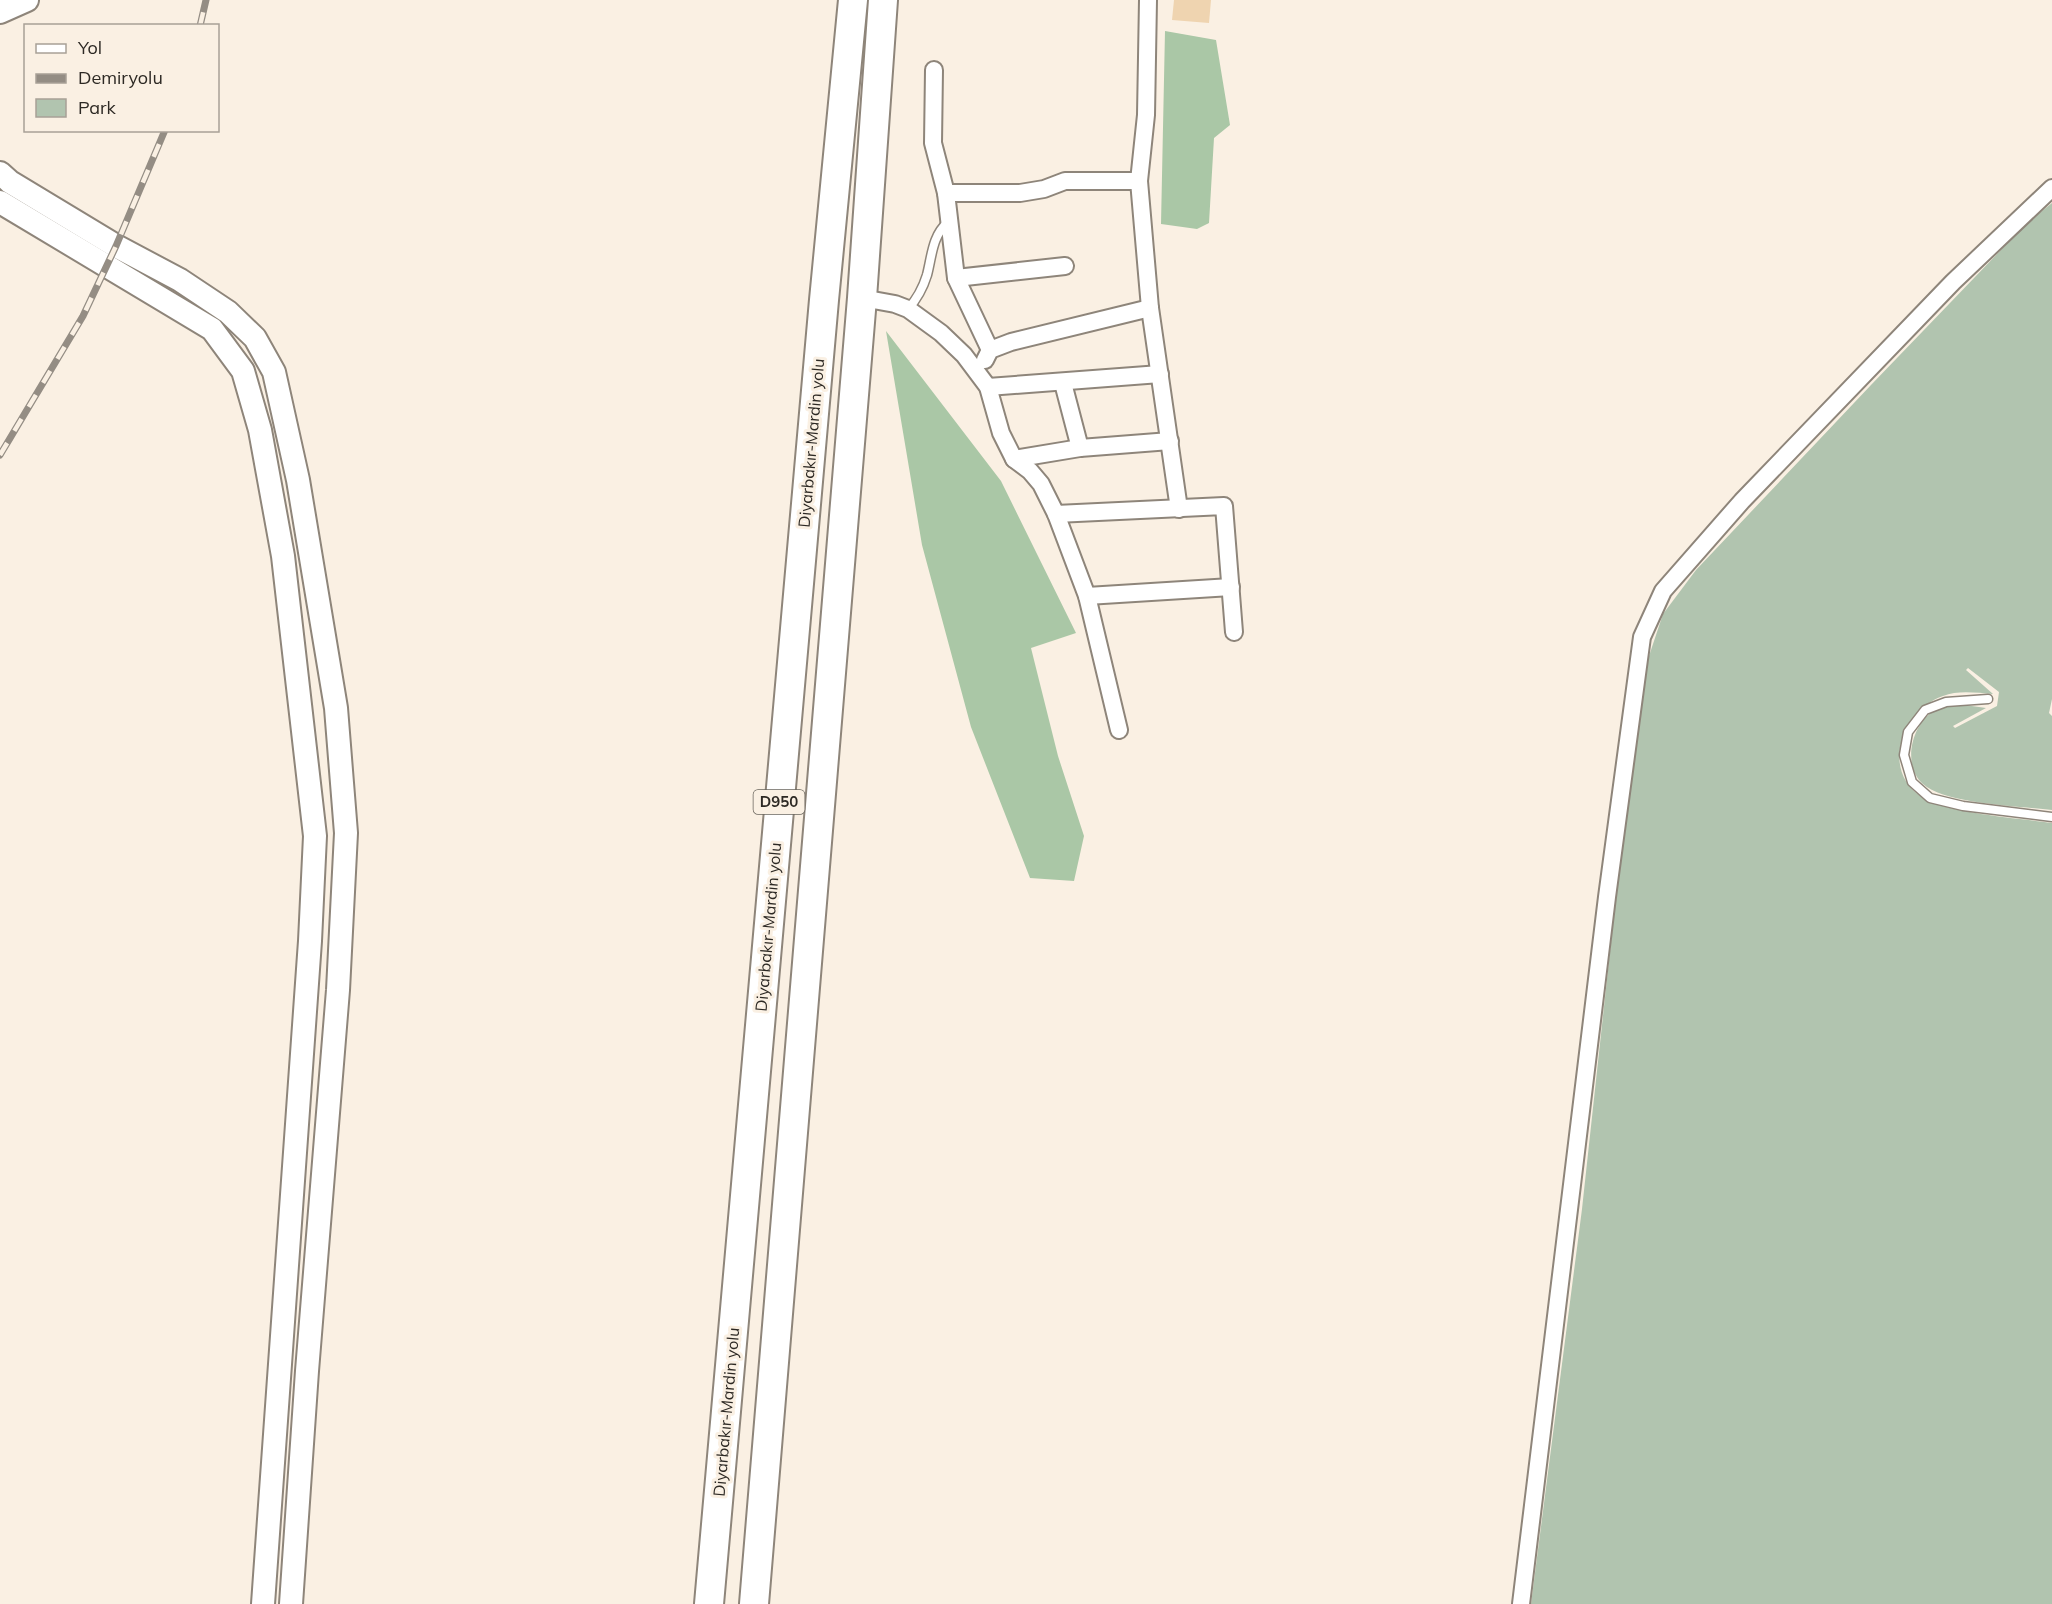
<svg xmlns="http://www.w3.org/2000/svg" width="2052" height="1604" viewBox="0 0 2052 1604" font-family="Mulish,sans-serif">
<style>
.green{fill:#b1c4af}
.forest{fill:#aac7a6}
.building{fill:#efd4b0}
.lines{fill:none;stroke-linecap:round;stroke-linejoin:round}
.lane-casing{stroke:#8e857a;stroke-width:11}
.street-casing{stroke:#8e857a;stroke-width:20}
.secondary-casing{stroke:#8e857a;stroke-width:26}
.highway-casing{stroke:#8e857a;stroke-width:32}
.lane{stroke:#fff;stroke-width:8}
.street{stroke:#fff;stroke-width:16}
.secondary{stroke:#fff;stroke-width:22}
.highway{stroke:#fff;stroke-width:28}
.rail-casing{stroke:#948d84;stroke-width:7}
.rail{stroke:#faf0e3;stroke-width:4.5;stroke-dasharray:14;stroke-linecap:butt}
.labels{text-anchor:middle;stroke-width:6;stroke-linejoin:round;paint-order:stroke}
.shield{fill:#faf0e3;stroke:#6a655d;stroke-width:1.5}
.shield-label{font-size:15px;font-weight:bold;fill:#2d2924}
.street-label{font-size:16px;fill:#2d2924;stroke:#faf0e3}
</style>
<rect width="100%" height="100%" fill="#faf0e3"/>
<path class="green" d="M2052 203V699L2049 713 2052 716V810C2020 806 1945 804 1923 784 1901 765 1912 721 1937 709 1952 702 1970 706 1986 708L1953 726 1955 728 1997 706 1999 692 1968 668 1966 670 1993 694C1977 693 1958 690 1943 696 1902 710 1880 771 1922 797 1949 814 2019 818 2052 823V1604H1531L1582 1209 1623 832 1649 656 1663 614 1696 570 1871 385 2027 223Z"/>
<g class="forest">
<path d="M1165 31 1216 40 1230 125 1214 138 1209 223 1197 229 1161 224Z"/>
<path d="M886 331 1001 481 1076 633 1031 648 1058 756 1084 836 1074 881 1030 878 971 727 922 545Z"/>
</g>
<path class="building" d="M1174 0H1211L1209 23 1172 20Z"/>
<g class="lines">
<g class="lane-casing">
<g id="lane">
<path d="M908 309C917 299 923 288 927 275 932 256 932 236 948 222"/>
<path d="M1988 699 1946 702 1925 710 1908 732 1904 755 1912 782 1930 798 1963 806 2052 817"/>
</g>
</g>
<g class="street-casing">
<g id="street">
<path d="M1148 0 1146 115 1139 181 1150 308 1179 509"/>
<path d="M934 70 933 143 946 193 956 278 990 350"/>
<path d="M946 193H1020L1044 189 1065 181H1139"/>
<path d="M956 278 1065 266"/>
<path d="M862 298 895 304 908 309 941 333 964 355 988 387 1001 433 1014 459 1030 471 1041 484 1056 514 1087 596 1119 730"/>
<path d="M985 360 990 350 1011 342 1150 308"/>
<path d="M1063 383 1080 448"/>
<path d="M988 387 1160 374"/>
<path d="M1014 459 1080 448 1170 441"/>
<path d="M1056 514 1224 506 1234 632"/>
<path d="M1087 596 1231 587"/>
<path d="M1521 1604 1607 897 1642 637 1663 591 1742 501 1953 282 2052 188"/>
</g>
</g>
<g class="secondary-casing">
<g id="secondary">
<path d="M0 12 27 0"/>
<path d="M0 173 10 182 116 246 180 280 228 312 255 338 274 372 298 480 336 708 346 833 338 990 307 1371 291 1604"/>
<path d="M0 202 212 329 243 371 260 430 283 556 315 836 310 941 263 1604"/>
</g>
</g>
<g class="highway-casing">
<g id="highway">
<path d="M709 1604 824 300 853 0"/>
<path d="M754 1604 862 298 883 0"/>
</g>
</g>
<use href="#lane" class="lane"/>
<use href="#street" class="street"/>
<use href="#secondary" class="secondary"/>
<use href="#highway" class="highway"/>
<g class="rail-casing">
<g id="rail">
<path d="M200 26 206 0"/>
<path d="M0 455 83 316 116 246 165 130"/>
</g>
</g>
<use href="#rail" class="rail"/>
</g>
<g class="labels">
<rect class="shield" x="753.5" y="790" width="51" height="24" rx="4.5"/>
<g class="shield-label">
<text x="779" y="807">D950</text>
</g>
<g class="street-label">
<text transform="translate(811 443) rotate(-85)" y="6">Diyarbakır-Mardin yolu</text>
<text transform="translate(768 927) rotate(-85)" y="6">Diyarbakır-Mardin yolu</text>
<text transform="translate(726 1412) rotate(-85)" y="6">Diyarbakır-Mardin yolu</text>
</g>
</g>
<rect x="24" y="24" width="195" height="108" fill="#faf0e3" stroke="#a8a097" stroke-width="1.5"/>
<rect x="36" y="44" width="30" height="9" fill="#ffffff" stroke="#a8a097" stroke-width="1.5"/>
<text x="78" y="54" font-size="18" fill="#2d2924">Yol</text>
<rect x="36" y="74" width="30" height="9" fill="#948d84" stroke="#a8a097" stroke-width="1.5"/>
<text x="78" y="84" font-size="18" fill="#2d2924">Demiryolu</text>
<rect x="36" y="99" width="30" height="18" fill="#b1c4af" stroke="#a8a097" stroke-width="1.5"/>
<text x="78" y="114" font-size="18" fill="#2d2924">Park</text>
</svg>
